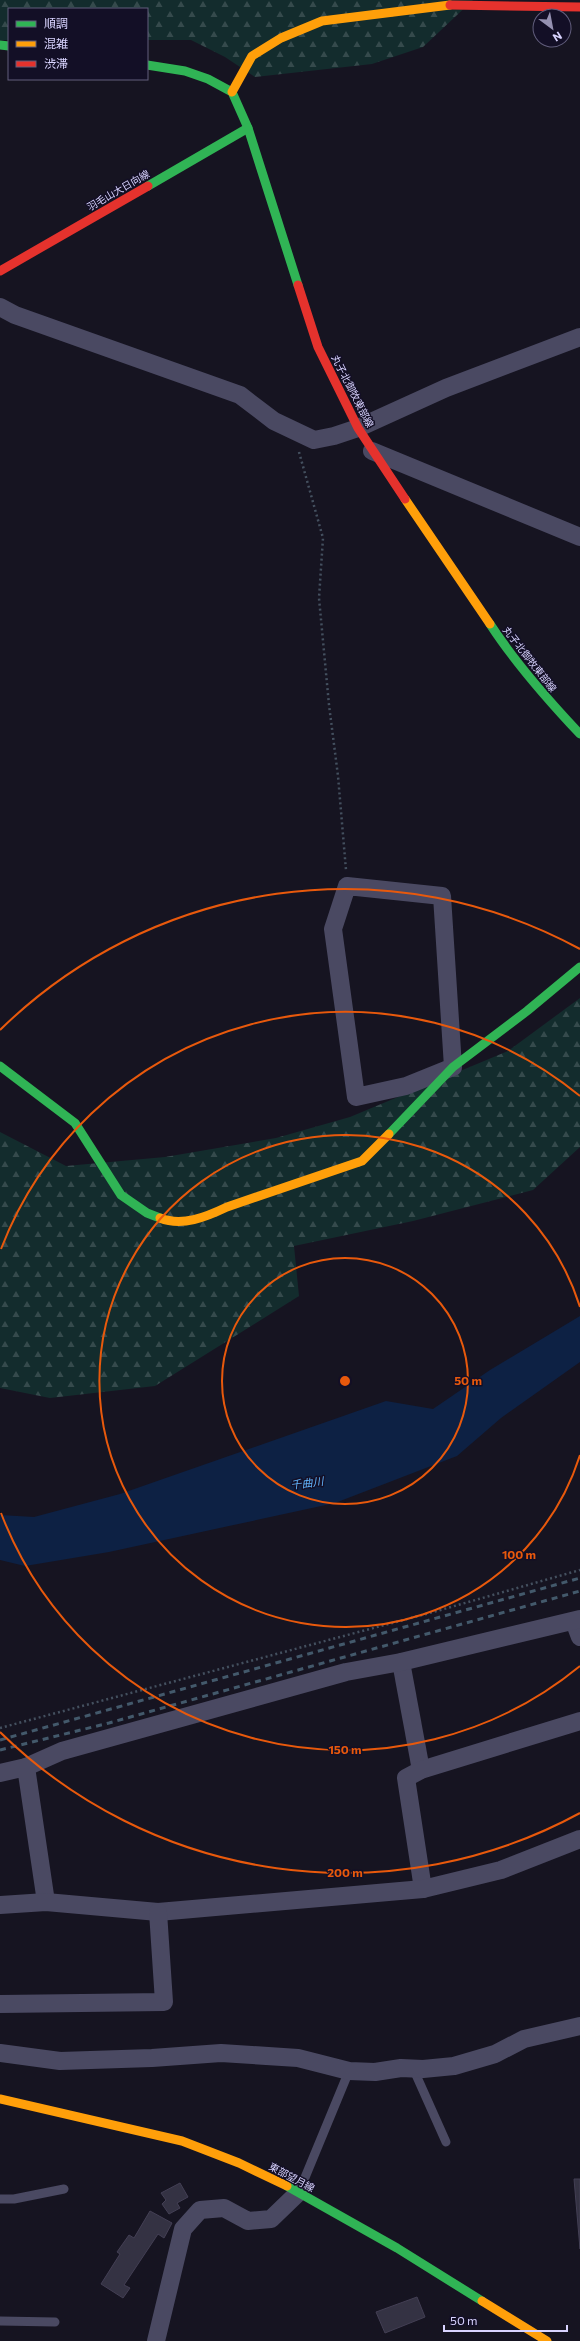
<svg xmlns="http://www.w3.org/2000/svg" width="580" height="2341" viewBox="0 0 580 2341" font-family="Commissioner,'Noto Sans JP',sans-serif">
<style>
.forest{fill:url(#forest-firs)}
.water{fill:#0d2144}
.building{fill:#343243;stroke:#433f54}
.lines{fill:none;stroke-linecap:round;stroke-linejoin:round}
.path{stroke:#44505f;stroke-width:2.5;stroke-dasharray:2 3;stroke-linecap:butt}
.lane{stroke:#4a4962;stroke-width:9}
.street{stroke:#4a4962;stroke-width:18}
.fast{stroke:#30b455;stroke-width:9}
.slow{stroke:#ff9f0a;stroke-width:9}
.jam{stroke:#e5322d;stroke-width:9}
.rail{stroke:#43596b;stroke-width:3;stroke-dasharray:6 5;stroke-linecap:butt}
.ring{fill:none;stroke:#e8590c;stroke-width:2}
.labels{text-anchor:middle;stroke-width:3;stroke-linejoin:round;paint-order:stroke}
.street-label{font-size:10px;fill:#d9d4ff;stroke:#130f26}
.water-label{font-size:11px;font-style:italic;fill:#62b6ff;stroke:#130f26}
.centre{fill:#e8590c;stroke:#130f26;stroke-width:2}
.ring-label{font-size:12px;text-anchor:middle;font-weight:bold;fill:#e8590c;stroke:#130f26;stroke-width:3;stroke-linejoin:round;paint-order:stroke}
</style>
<defs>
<pattern id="forest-firs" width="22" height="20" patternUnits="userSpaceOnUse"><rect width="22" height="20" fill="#132c2d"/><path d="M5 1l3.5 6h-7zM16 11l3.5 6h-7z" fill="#354a4c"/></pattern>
</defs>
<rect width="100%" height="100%" fill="#161421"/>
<g class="forest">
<path d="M0 0H473L423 47 372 64 255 77 225 57 191 40H147V9H9V40H0Z"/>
<path d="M580 998V1147L533 1190 413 1221 294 1246 299 1296 155 1386 50 1398 0 1388V1132L66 1166 165 1157 276 1138 350 1117 508 1051Z"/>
</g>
<path class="water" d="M580 1316V1362L501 1418 457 1456 335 1503 109 1552 25 1566 0 1560V1515L34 1517 120 1494 386 1401 433 1409 490 1370Z"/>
<g class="building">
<path d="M574 2179H580V2249Z"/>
<path d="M180 2183 188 2197 177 2203 180 2208 169 2214 162 2204 166 2200 161 2193Z"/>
<path d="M150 2211 172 2223 164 2238 158 2234 124 2285 130 2288 123 2298 101 2284 120 2254 117 2252 129 2235 134 2238Z"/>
<path d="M417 2297 425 2317 385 2333 376 2312Z"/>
</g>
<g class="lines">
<g class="path">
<path d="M299 452 323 538 319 598 329 705 338 776 346 870"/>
<path d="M0 1728 437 1611 580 1570"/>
</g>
<g class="lane">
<path d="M413 2068 446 2142"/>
<path d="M299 2192 349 2071"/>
<path d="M0 2199H14L64 2189"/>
<path d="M0 2321 55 2322"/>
</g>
<g class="street">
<path d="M0 307 15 315 240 395 274 421 314 440 334 436 358 428 446 388 580 337"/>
<path d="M372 451 580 537"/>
<path d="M347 886 442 896 453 1067 406 1086 356 1097 333 929Z"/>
<path d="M574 1621 580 1637"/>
<path d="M401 1662 421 1770"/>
<path d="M26 1767 62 1751 346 1672 401 1662 580 1619"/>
<path d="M0 1773 26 1767 46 1902"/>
<path d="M423 1889 406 1778 421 1770 580 1721"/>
<path d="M0 1905 46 1902 158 1912 423 1889 501 1870 580 1839"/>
<path d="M0 2004 164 2002 158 1912"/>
<path d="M0 2053 60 2061 152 2058 221 2053 298 2058 349 2071 375 2072 401 2068 423 2069 454 2066 495 2054 524 2039 580 2026"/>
<path d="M156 2341 183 2229 200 2210 224 2208 248 2221 271 2219 299 2192"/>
</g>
<g class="fast">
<path d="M0 45 9 46"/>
<path d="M147 65 185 71 208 79 232 92 248 128 298 285"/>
<path d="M148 186 248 128"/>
<path d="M490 624C516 664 547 699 580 734"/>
<path d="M0 1066 75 1123 121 1195 147 1213 160 1218"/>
<path d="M389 1134 453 1067 527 1011 580 967"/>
<path d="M287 2186 397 2248 482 2301"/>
</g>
<g class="slow">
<path d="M232 92 252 56 281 38 322 21 450 5"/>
<path d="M405 499 490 624"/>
<path d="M160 1218C182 1227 206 1217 227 1207L362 1161 389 1134"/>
<path d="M0 2099 182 2141 239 2163 287 2186"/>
<path d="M482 2301 547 2341"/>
</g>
<g class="jam">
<path d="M450 5 580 7"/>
<path d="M0 271 148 186"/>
<path d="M298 285 318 347 358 428 405 499"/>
</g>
<g class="rail">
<path d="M0 1740 580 1578"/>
<path d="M0 1750 109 1723 580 1591"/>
</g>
</g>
<g class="ring">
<circle cx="345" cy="1381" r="123"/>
<path d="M580 1455A246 246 0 1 1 580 1307"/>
<path d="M580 1666A369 369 0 0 1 1 1513M1 1249A369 369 0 0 1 580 1096"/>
<path d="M580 1813A492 492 0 0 1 0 1732M0 1030A492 492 0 0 1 580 949"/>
</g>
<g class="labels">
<g class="street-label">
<text transform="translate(118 190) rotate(-30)" y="4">羽毛山大日向線</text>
<text transform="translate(353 391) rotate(63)" y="4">丸子北御牧東部線</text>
<text transform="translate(530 659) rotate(52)" y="4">丸子北御牧東部線</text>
<text transform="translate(292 2177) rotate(28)" y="4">東部望月線</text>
</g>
<g class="water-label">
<text transform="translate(307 1483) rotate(-7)" y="4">千曲川</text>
</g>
</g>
<circle cx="345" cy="1381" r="6" class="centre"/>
<g class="ring-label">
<text x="468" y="1385">50 m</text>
<text x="519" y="1559">100 m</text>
<text x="345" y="1754">150 m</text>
<text x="345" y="1877">200 m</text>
</g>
<rect x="8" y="8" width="140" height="72" fill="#130f26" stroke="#625e7d"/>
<rect x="16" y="21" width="20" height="6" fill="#30b455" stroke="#625e7d"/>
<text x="44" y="28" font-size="12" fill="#d9d4ff">順調</text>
<rect x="16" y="41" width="20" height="6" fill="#ff9f0a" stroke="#625e7d"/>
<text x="44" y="48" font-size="12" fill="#d9d4ff">混雑</text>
<rect x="16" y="61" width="20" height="6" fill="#e5322d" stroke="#625e7d"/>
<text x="44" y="68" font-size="12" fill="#d9d4ff">渋滞</text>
<g transform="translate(552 28) rotate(148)"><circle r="19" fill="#130f26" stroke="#625e7d"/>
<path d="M0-3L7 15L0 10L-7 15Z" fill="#9591b1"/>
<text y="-6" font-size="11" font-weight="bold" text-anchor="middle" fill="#d9d4ff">N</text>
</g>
<path d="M444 2325v6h123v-6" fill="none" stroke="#d9d4ff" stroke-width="2"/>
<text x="450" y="2325" font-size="12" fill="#d9d4ff" stroke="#130f26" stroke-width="3" paint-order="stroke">50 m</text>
</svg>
